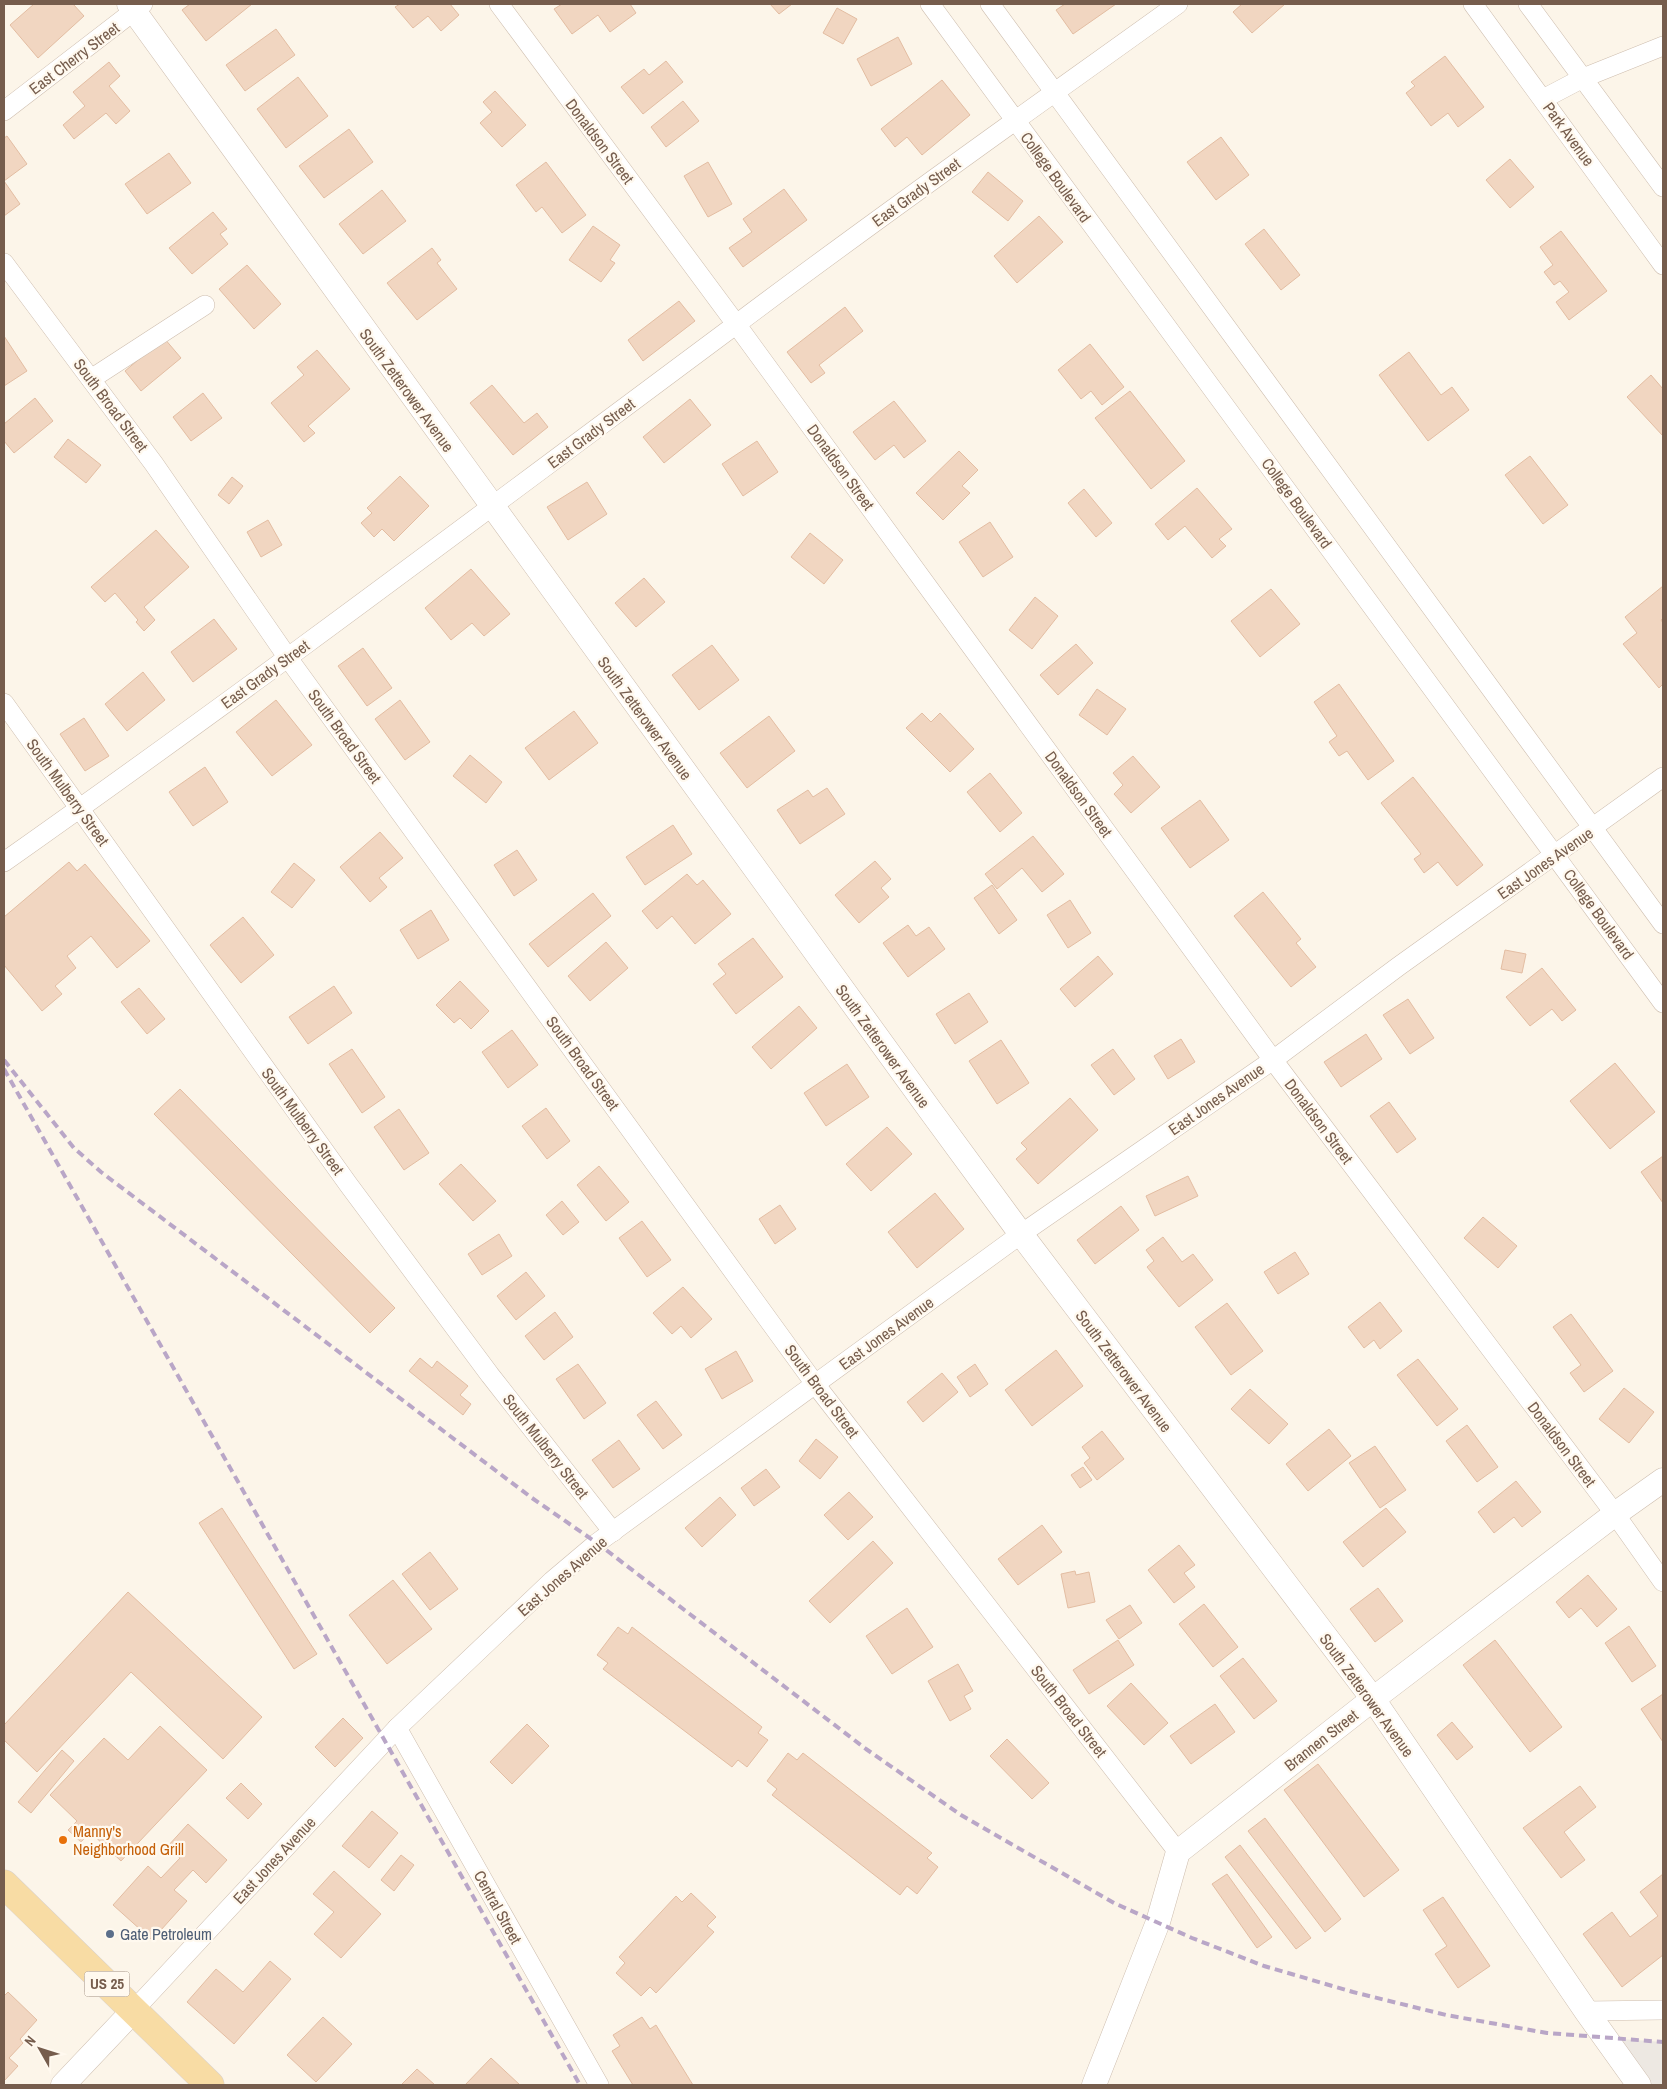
<svg xmlns="http://www.w3.org/2000/svg" width="1667" height="2089" viewBox="0 0 1667 2089" font-family="'Archivo Narrow',sans-serif">
<style>
.industrial{fill:#ede8e2}
.building{fill:#f1d6c1;stroke:#e3bda2}
.lines{fill:none;stroke-linecap:round;stroke-linejoin:round}
.minor-casing{stroke:#cebeaf;stroke-width:20}
.tertiary-casing{stroke:#cebeaf;stroke-width:25}
.primary-casing{stroke:#d9d2cd;stroke-width:29}
.minor{stroke:#fff;stroke-width:19}
.tertiary{stroke:#fff;stroke-width:24}
.primary{stroke:#f8dca4;stroke-width:28}
.rail{stroke:#b9a6c7;stroke-width:4;stroke-dasharray:8 5;stroke-linecap:butt}
.food-dot{fill:#e8710a;stroke:#fff9ef;stroke-width:2}
.service-dot{fill:#5c6f8a;stroke:#fff9ef;stroke-width:2}
.labels{text-anchor:middle;stroke-width:4.5;stroke-linejoin:round;paint-order:stroke}
.shield{fill:#fff9ef;stroke:#9f8c7e;stroke-width:1}
.shield-label{font-size:15px;font-weight:bold;fill:#765d4d}
.street-label{font-size:16px;fill:#765d4d;stroke:#fff9ef}
.food-label{font-size:16px;fill:#c56008;stroke:#fff9ef;text-anchor:start}
.service-label{font-size:16px;fill:#4e5e75;stroke:#fff9ef;text-anchor:start}
</style>
<rect width="100%" height="100%" fill="#fcf5e9"/>
<path class="industrial" d="M1605 2038 1663 2042V2085H1639Z"/>
<g class="building">
<path d="M34 4H73L84 16 38 58 10 25Z"/>
<path d="M190 4H252L206 41 182 10Z"/>
<path d="M400 4H450L459 15 441 31 428 16 413 28 395 7Z"/>
<path d="M562 4H630L636 13 610 32 598 15 572 34 554 9Z"/>
<path d="M770 4H792L779 14Z"/>
<path d="M1065 4H1116L1073 34 1056 10Z"/>
<path d="M1242 4H1285L1252 33 1233 12Z"/>
<path d="M837 8 857 19 843 44 823 33Z"/>
<path d="M276 29 295 55 245 91 226 65Z"/>
<path d="M898 37 912 64 871 86 857 59Z"/>
<path d="M1445 56 1484 107 1458 127 1448 113 1431 126 1406 93 1415 86 1411 82Z"/>
<path d="M666 61 683 82 643 114 621 87 644 69 649 75Z"/>
<path d="M109 62 120 76 109 86 130 111 116 124 106 113 74 139 63 125 85 106 73 92Z"/>
<path d="M298 77 328 116 286 148 257 109Z"/>
<path d="M942 80 970 115 922 155 907 137 895 147 881 129Z"/>
<path d="M495 91 526 125 502 147 480 123 492 112 483 102Z"/>
<path d="M683 101 699 121 666 147 651 127Z"/>
<path d="M349 129 373 162 324 198 299 166Z"/>
<path d="M7 136 27 164 4 181 20 204 4 216V138Z"/>
<path d="M1221 137 1249 175 1216 200 1187 162Z"/>
<path d="M169 153 191 183 147 214 125 184Z"/>
<path d="M1510 159 1534 187 1510 208 1486 180Z"/>
<path d="M546 162 586 215 562 233 542 207 536 212 516 185Z"/>
<path d="M708 162 732 204 708 217 684 176Z"/>
<path d="M988 172 1023 201 1008 221 972 192Z"/>
<path d="M784 189 807 220 743 267 729 248 752 232 743 219Z"/>
<path d="M382 190 406 221 363 254 339 224Z"/>
<path d="M213 212 227 229 220 234 228 244 192 274 169 248Z"/>
<path d="M1039 216 1063 242 1017 283 994 256Z"/>
<path d="M593 226 620 245 610 260 615 263 601 282 569 260Z"/>
<path d="M1264 229 1300 275 1281 290 1245 244Z"/>
<path d="M1561 231 1607 291 1569 320 1556 302 1569 292 1560 281 1554 285 1544 272 1553 265 1540 247Z"/>
<path d="M432 248 441 260 437 263 457 289 417 320 387 283Z"/>
<path d="M247 265 281 304 254 329 219 289Z"/>
<path d="M679 301 695 321 643 361 628 340Z"/>
<path d="M845 307 863 331 819 365 825 373 811 383 787 352Z"/>
<path d="M4 336 27 371 4 386Z"/>
<path d="M164 338 181 358 141 391 125 371Z"/>
<path d="M1090 344 1124 387 1102 405 1091 391 1081 399 1058 370Z"/>
<path d="M317 350 350 389 308 426 315 433 304 442 271 403 304 375 297 367Z"/>
<path d="M1409 352 1441 395 1452 387 1469 410 1428 441 1379 375Z"/>
<path d="M1651 375 1663 389V436L1627 397Z"/>
<path d="M492 385 524 423 537 413 548 427 513 455 470 403Z"/>
<path d="M1130 391 1185 461 1151 489 1095 418Z"/>
<path d="M203 393 222 418 191 441 173 417Z"/>
<path d="M35 398 53 421 14 453 4 441V424Z"/>
<path d="M690 399 711 425 664 463 643 437Z"/>
<path d="M894 401 926 441 904 458 894 445 875 460 853 432Z"/>
<path d="M68 439 101 465 86 483 54 457Z"/>
<path d="M757 441 778 472 743 496 722 464Z"/>
<path d="M959 451 978 470 962 486 970 493 943 520 916 493Z"/>
<path d="M1530 456 1568 505 1543 524 1505 475Z"/>
<path d="M400 476 429 506 394 541 382 529 374 537 361 523 372 513 367 508Z"/>
<path d="M232 477 243 486 229 504 218 495Z"/>
<path d="M587 482 607 514 568 540 547 507Z"/>
<path d="M1197 488 1232 529 1219 539 1226 546 1212 558 1185 526 1168 540 1155 524Z"/>
<path d="M1084 489 1112 523 1096 537 1068 503Z"/>
<path d="M268 520 282 545 261 557 247 532Z"/>
<path d="M990 522 1013 557 983 577 959 542Z"/>
<path d="M156 530 189 567 144 607 155 620 144 631 136 622 138 620 115 593 105 602 91 587Z"/>
<path d="M810 533 843 560 824 584 791 557Z"/>
<path d="M471 569 510 614 484 636 472 623 451 640 425 608Z"/>
<path d="M644 578 665 602 636 627 615 603Z"/>
<path d="M1663 586V618L1661 620 1663 623V684L1659 688 1623 644 1637 633 1625 617Z"/>
<path d="M1271 589 1300 624 1260 657 1231 621Z"/>
<path d="M1035 597 1058 616 1032 649 1009 630Z"/>
<path d="M214 619 237 649 193 682 171 652Z"/>
<path d="M1076 644 1093 663 1058 695 1040 675Z"/>
<path d="M712 645 739 680 699 710 672 675Z"/>
<path d="M363 648 392 688 367 706 338 666Z"/>
<path d="M143 672 165 700 127 731 105 704Z"/>
<path d="M1339 684 1394 761 1368 780 1347 751 1339 756 1329 742 1337 736 1314 702Z"/>
<path d="M1097 689 1126 709 1107 735 1079 715Z"/>
<path d="M276 700 312 745 272 776 236 732Z"/>
<path d="M400 700 430 742 405 760 375 719Z"/>
<path d="M574 711 598 743 549 780 525 748Z"/>
<path d="M922 713 931 722 940 713 974 749 950 772 906 728Z"/>
<path d="M769 716 795 751 747 788 720 753Z"/>
<path d="M84 718 109 756 85 771 60 734Z"/>
<path d="M470 755 502 782 486 803 453 776Z"/>
<path d="M1133 756 1160 787 1131 813 1114 794 1123 785 1113 773Z"/>
<path d="M205 767 228 802 193 826 169 792Z"/>
<path d="M990 773 1022 813 1000 832 967 792Z"/>
<path d="M1413 777 1483 865 1457 886 1438 862 1424 873 1414 859 1421 854 1381 803Z"/>
<path d="M827 788 845 814 800 844 777 810 808 790 813 797Z"/>
<path d="M1200 800 1229 840 1190 868 1161 828Z"/>
<path d="M673 825 692 854 645 885 626 857Z"/>
<path d="M380 832 403 858 379 878 387 887 370 902 340 867Z"/>
<path d="M1033 836 1064 874 1042 892 1022 868 997 889 985 874Z"/>
<path d="M517 850 537 880 514 896 494 865Z"/>
<path d="M875 861 891 879 881 888 889 897 859 923 835 895Z"/>
<path d="M69 862 77 871 85 864 150 941 117 968 91 936 67 956 76 968 55 986 62 994 42 1011 4 965V917Z"/>
<path d="M294 863 315 880 292 908 271 892Z"/>
<path d="M687 874 697 885 703 880 731 914 695 944 672 916 657 929 642 911Z"/>
<path d="M992 885 1017 920 999 934 974 898Z"/>
<path d="M1263 892 1301 939 1296 943 1316 967 1291 987 1234 916Z"/>
<path d="M593 893 611 916 548 967 529 944Z"/>
<path d="M1070 900 1091 933 1068 948 1047 915Z"/>
<path d="M431 910 449 940 418 959 400 930Z"/>
<path d="M243 917 274 955 241 983 210 945Z"/>
<path d="M908 925 916 936 929 927 945 949 908 977 883 943Z"/>
<path d="M753 938 783 977 736 1014 713 984 726 974 718 964Z"/>
<path d="M606 942 628 968 590 1001 568 976Z"/>
<path d="M1505 950 1526 954 1522 973 1501 969Z"/>
<path d="M1098 956 1113 974 1075 1007 1060 989Z"/>
<path d="M1542 968 1576 1010 1562 1021 1552 1009 1530 1026 1506 997Z"/>
<path d="M460 981 489 1011 471 1029 460 1018 454 1023 436 1005Z"/>
<path d="M334 986 352 1013 308 1044 289 1017Z"/>
<path d="M139 988 165 1019 147 1034 121 1002Z"/>
<path d="M969 993 988 1022 955 1044 936 1014Z"/>
<path d="M1408 999 1434 1038 1410 1054 1383 1015Z"/>
<path d="M799 1006 817 1028 771 1069 752 1047Z"/>
<path d="M512 1030 538 1065 508 1088 482 1052Z"/>
<path d="M1366 1034 1382 1059 1341 1087 1324 1062Z"/>
<path d="M1181 1039 1195 1062 1168 1079 1154 1056Z"/>
<path d="M1001 1040 1029 1083 997 1104 969 1061Z"/>
<path d="M352 1049 385 1097 362 1113 329 1064Z"/>
<path d="M1113 1049 1135 1079 1114 1095 1091 1065Z"/>
<path d="M1615 1063 1655 1112 1610 1149 1570 1101Z"/>
<path d="M847 1064 869 1097 826 1126 804 1093Z"/>
<path d="M180 1089 395 1308 370 1333 154 1114Z"/>
<path d="M1070 1098 1098 1130 1038 1184 1016 1159 1027 1149 1021 1143Z"/>
<path d="M1389 1102 1416 1139 1397 1153 1370 1116Z"/>
<path d="M546 1108 570 1141 547 1159 522 1126Z"/>
<path d="M399 1109 429 1153 404 1170 374 1127Z"/>
<path d="M887 1127 912 1154 871 1191 846 1164Z"/>
<path d="M1663 1156V1203L1641 1172Z"/>
<path d="M461 1164 496 1201 473 1221 439 1184Z"/>
<path d="M599 1166 629 1202 606 1221 577 1185Z"/>
<path d="M1188 1176 1198 1196 1155 1216 1146 1196Z"/>
<path d="M935 1193 964 1229 917 1268 888 1232Z"/>
<path d="M562 1201 579 1222 563 1235 546 1215Z"/>
<path d="M780 1205 796 1229 775 1244 759 1219Z"/>
<path d="M1121 1206 1139 1230 1095 1264 1077 1240Z"/>
<path d="M1483 1217 1517 1246 1498 1268 1464 1238Z"/>
<path d="M642 1221 671 1260 647 1277 619 1238Z"/>
<path d="M499 1234 512 1256 482 1275 468 1254Z"/>
<path d="M1163 1237 1182 1262 1193 1254 1213 1280 1179 1307 1147 1267 1154 1261 1146 1250Z"/>
<path d="M1295 1252 1309 1274 1278 1294 1264 1272Z"/>
<path d="M526 1272 545 1296 516 1320 497 1296Z"/>
<path d="M683 1287 712 1319 691 1338 681 1326 672 1334 653 1313Z"/>
<path d="M1380 1302 1402 1331 1380 1349 1374 1340 1364 1348 1348 1327Z"/>
<path d="M1227 1303 1263 1351 1231 1375 1195 1327Z"/>
<path d="M555 1312 573 1337 544 1360 525 1336Z"/>
<path d="M1571 1314 1613 1371 1584 1392 1570 1373 1581 1365 1553 1327Z"/>
<path d="M1056 1350 1083 1386 1032 1426 1005 1390Z"/>
<path d="M736 1351 753 1381 722 1399 705 1369Z"/>
<path d="M420 1358 432 1368 437 1361 468 1386 460 1395 471 1404 463 1415 409 1371Z"/>
<path d="M1418 1359 1458 1409 1437 1426 1397 1375Z"/>
<path d="M578 1364 606 1403 584 1419 556 1379Z"/>
<path d="M975 1364 988 1384 970 1397 957 1377Z"/>
<path d="M942 1373 958 1392 923 1422 907 1402Z"/>
<path d="M1624 1388 1654 1412 1629 1443 1599 1419Z"/>
<path d="M1250 1389 1288 1424 1269 1444 1231 1409Z"/>
<path d="M656 1401 682 1435 663 1449 637 1415Z"/>
<path d="M1467 1425 1498 1467 1477 1482 1446 1441Z"/>
<path d="M1329 1429 1351 1456 1308 1491 1286 1464Z"/>
<path d="M1102 1431 1124 1459 1097 1480 1084 1463 1090 1458 1082 1447Z"/>
<path d="M816 1439 838 1457 820 1479 799 1461Z"/>
<path d="M619 1440 640 1469 613 1488 592 1460Z"/>
<path d="M1375 1446 1406 1490 1380 1508 1349 1463Z"/>
<path d="M1083 1467 1092 1480 1080 1488 1071 1475Z"/>
<path d="M766 1469 780 1487 754 1506 741 1488Z"/>
<path d="M1516 1481 1541 1512 1522 1527 1514 1517 1494 1533 1478 1512Z"/>
<path d="M849 1492 873 1517 848 1540 824 1515Z"/>
<path d="M720 1497 736 1515 702 1547 685 1528Z"/>
<path d="M222 1508 317 1654 294 1669 199 1523Z"/>
<path d="M1386 1508 1406 1532 1363 1567 1343 1542Z"/>
<path d="M1042 1525 1062 1552 1018 1585 998 1559Z"/>
<path d="M873 1541 893 1563 830 1623 809 1601Z"/>
<path d="M1179 1545 1195 1565 1184 1573 1195 1587 1174 1603 1148 1570Z"/>
<path d="M430 1552 458 1589 430 1610 402 1574Z"/>
<path d="M1075 1571 1076 1575 1089 1572 1095 1602 1068 1608 1061 1574Z"/>
<path d="M1588 1575 1617 1609 1597 1627 1581 1608 1569 1618 1556 1602Z"/>
<path d="M393 1580 432 1629 387 1664 349 1615Z"/>
<path d="M1378 1588 1403 1621 1375 1642 1350 1609Z"/>
<path d="M128 1592 262 1717 223 1759 131 1672 37 1772 4 1740V1725Z"/>
<path d="M1204 1604 1238 1647 1213 1667 1179 1624Z"/>
<path d="M1130 1605 1142 1623 1119 1639 1106 1620Z"/>
<path d="M907 1608 933 1647 892 1674 866 1636Z"/>
<path d="M1629 1626 1656 1666 1632 1682 1605 1643Z"/>
<path d="M618 1627 628 1634 632 1627 762 1727 758 1733 768 1740 747 1767 738 1760 732 1767 603 1669 608 1663 597 1655Z"/>
<path d="M1118 1640 1134 1665 1089 1694 1073 1670Z"/>
<path d="M1495 1640 1562 1727 1530 1752 1463 1665Z"/>
<path d="M1243 1658 1277 1701 1254 1719 1220 1676Z"/>
<path d="M958 1664 973 1691 964 1696 971 1709 950 1721 928 1681Z"/>
<path d="M1131 1683 1168 1723 1144 1745 1107 1706Z"/>
<path d="M1663 1694V1742L1641 1709Z"/>
<path d="M1215 1704 1235 1732 1191 1764 1170 1736Z"/>
<path d="M343 1718 363 1738 335 1767 315 1747Z"/>
<path d="M1452 1722 1473 1747 1457 1760 1437 1735Z"/>
<path d="M527 1724 549 1746 512 1784 490 1762Z"/>
<path d="M160 1726 207 1770 121 1861 90 1832 81 1842 68 1830 77 1821 50 1795 104 1738 128 1760Z"/>
<path d="M1007 1739 1049 1783 1032 1799 990 1756Z"/>
<path d="M62 1750 74 1761 31 1813 18 1802Z"/>
<path d="M788 1753 797 1760 803 1753 932 1853 927 1858 938 1867 917 1894 907 1886 900 1895 772 1795 777 1789 767 1781Z"/>
<path d="M1318 1764 1399 1870 1364 1897 1284 1790Z"/>
<path d="M241 1783 262 1804 248 1819 226 1798Z"/>
<path d="M1580 1786 1596 1807 1564 1832 1585 1860 1561 1878 1523 1828Z"/>
<path d="M372 1811 398 1833 369 1868 342 1846Z"/>
<path d="M1265 1818 1341 1919 1325 1932 1248 1831Z"/>
<path d="M188 1824 227 1860 206 1883 193 1870 174 1890 187 1901 152 1940 113 1905 148 1866 161 1878 180 1858 167 1847Z"/>
<path d="M1240 1845 1311 1938 1296 1949 1225 1857Z"/>
<path d="M401 1855 414 1865 394 1891 381 1880Z"/>
<path d="M334 1871 381 1914 341 1958 314 1934 334 1912 313 1894Z"/>
<path d="M1227 1874 1272 1937 1257 1948 1212 1884Z"/>
<path d="M1663 1874V1955L1622 1987 1583 1934 1612 1912 1630 1937 1658 1916 1640 1892Z"/>
<path d="M691 1893 716 1917 707 1926 714 1932 656 1993 650 1987 641 1996 616 1973 625 1963 619 1957 676 1896 682 1902Z"/>
<path d="M1443 1897 1490 1966 1458 1988 1435 1954 1447 1946 1423 1910Z"/>
<path d="M270 1961 291 1979 234 2044 187 2002 216 1969 243 1992Z"/>
<path d="M8 1992 37 2020 20 2039 23 2043 9 2058 18 2066 4 2081V1996Z"/>
<path d="M323 2017 352 2044 316 2082 287 2055Z"/>
<path d="M642 2017 650 2029 656 2025 693 2085H633L612 2051 620 2046 613 2035Z"/>
<path d="M491 2058 520 2085H465Z"/>
<path d="M417 2069 435 2085H401Z"/>
</g>
<g class="lines">
<g class="minor-casing">
<g id="minor">
<path d="M499 4 736 324 1273 1060 1615 1514 1663 1582"/>
<path d="M930 4 1663 1003"/>
<path d="M990 4 1663 924"/>
<path d="M1473 4 1663 265"/>
<path d="M1528 4 1663 187"/>
<path d="M1543 99 1583 78 1663 46"/>
<path d="M4 111 143 4"/>
<path d="M4 263 154 464 288 658 815 1384 1178 1852"/>
<path d="M91 379 205 305"/>
<path d="M4 703 348 1184 490 1375 613 1532"/>
<path d="M4 862C251 688 492 506 734 326 880 216 1029 111 1178 4"/>
<path d="M397 1728 599 2085"/>
<path d="M134 2010 397 1728 552 1581 597 1543 1021 1234 1273 1060 1399 966 1663 777"/>
<path d="M1586 2011 1663 2010"/>
</g>
</g>
<g class="tertiary-casing">
<g id="tertiary">
<path d="M129 4 930 1110 1021 1234 1373 1699 1586 2011 1639 2085"/>
<path d="M63 2085 134 2010"/>
<path d="M1094 2085 1158 1922 1178 1852 1373 1699 1615 1514 1663 1480"/>
</g>
</g>
<g class="primary-casing">
<path id="primary" d="M4 1884 210 2085"/>
</g>
<use href="#minor" class="minor"/>
<use href="#tertiary" class="tertiary"/>
<use href="#primary" class="primary"/>
<g class="rail">
<path d="M4 1060 74 1148 101 1172 532 1498 597 1543 866 1749 961 1815 1114 1903 1192 1938 1264 1966 1353 1992 1446 2015 1547 2033 1663 2042"/>
<path d="M4 1069 580 2085"/>
</g>
</g>
<circle class="food-dot" cx="63" cy="1840" r="5"/>
<circle class="service-dot" cx="110" cy="1934" r="5"/>
<g class="labels">
<rect class="shield" x="84.5" y="1971.5" width="45" height="25" rx="4"/>
<g class="shield-label">
<text x="107" y="1989">US 25</text>
</g>
<g class="street-label">
<text transform="translate(74 58) rotate(-37)" y="6">East Cherry Street</text>
<text transform="translate(1569 134) rotate(54)" y="6">Park Avenue</text>
<text transform="translate(600 141) rotate(53)" y="6">Donaldson Street</text>
<text transform="translate(1056 177) rotate(54)" y="6">College Boulevard</text>
<text transform="translate(916 192) rotate(-36)" y="6">East Grady Street</text>
<text transform="translate(407 390) rotate(54)" y="6">South Zetterower Avenue</text>
<text transform="translate(111 405) rotate(53)" y="6">South Broad Street</text>
<text transform="translate(591 433) rotate(-37)" y="6">East Grady Street</text>
<text transform="translate(841 467) rotate(54)" y="6">Donaldson Street</text>
<text transform="translate(1297 503) rotate(54)" y="6">College Boulevard</text>
<text transform="translate(265 674) rotate(-36)" y="6">East Grady Street</text>
<text transform="translate(645 718) rotate(54)" y="6">South Zetterower Avenue</text>
<text transform="translate(345 736) rotate(54)" y="6">South Broad Street</text>
<text transform="translate(68 792) rotate(54)" y="6">South Mulberry Street</text>
<text transform="translate(1079 794) rotate(54)" y="6">Donaldson Street</text>
<text transform="translate(1545 863) rotate(-35)" y="6">East Jones Avenue</text>
<text transform="translate(1599 914) rotate(54)" y="6">College Boulevard</text>
<text transform="translate(883 1046) rotate(54)" y="6">South Zetterower Avenue</text>
<text transform="translate(583 1063) rotate(54)" y="6">South Broad Street</text>
<text transform="translate(1216 1099) rotate(-35)" y="6">East Jones Avenue</text>
<text transform="translate(303 1121) rotate(54)" y="6">South Mulberry Street</text>
<text transform="translate(1319 1121) rotate(53)" y="6">Donaldson Street</text>
<text transform="translate(886 1333) rotate(-36)" y="6">East Jones Avenue</text>
<text transform="translate(1124 1371) rotate(53)" y="6">South Zetterower Avenue</text>
<text transform="translate(822 1391) rotate(53)" y="6">South Broad Street</text>
<text transform="translate(1562 1444) rotate(53)" y="6">Donaldson Street</text>
<text transform="translate(546 1446) rotate(52)" y="6">South Mulberry Street</text>
<text transform="translate(562 1576) rotate(-41)" y="6">East Jones Avenue</text>
<text transform="translate(1367 1695) rotate(54)" y="6">South Zetterower Avenue</text>
<text transform="translate(1069 1711) rotate(52)" y="6">South Broad Street</text>
<text transform="translate(1321 1740) rotate(-38)" y="6">Brannen Street</text>
<text transform="translate(274 1860) rotate(-47)" y="6">East Jones Avenue</text>
<text transform="translate(498 1907) rotate(61)" y="6">Central Street</text>
</g>
<g class="food-label">
<text x="73" y="1837">Manny's<tspan x="73" dy="18">Neighborhood Grill</tspan></text>
</g>
<g class="service-label">
<text x="120" y="1940">Gate Petroleum</text>
</g>
</g>
<rect width="1667" height="2089" fill="none" stroke="#765d4d" stroke-width="10"/>
<g transform="translate(40 2049) rotate(309)" stroke="#fff9ef" stroke-width="4" paint-order="stroke">
<path d="M0-4L9 19L0 12L-9 19Z" fill="#765d4d"/>
<text y="-8" font-size="14" font-weight="bold" text-anchor="middle" fill="#765d4d">N</text>
</g>
</svg>
